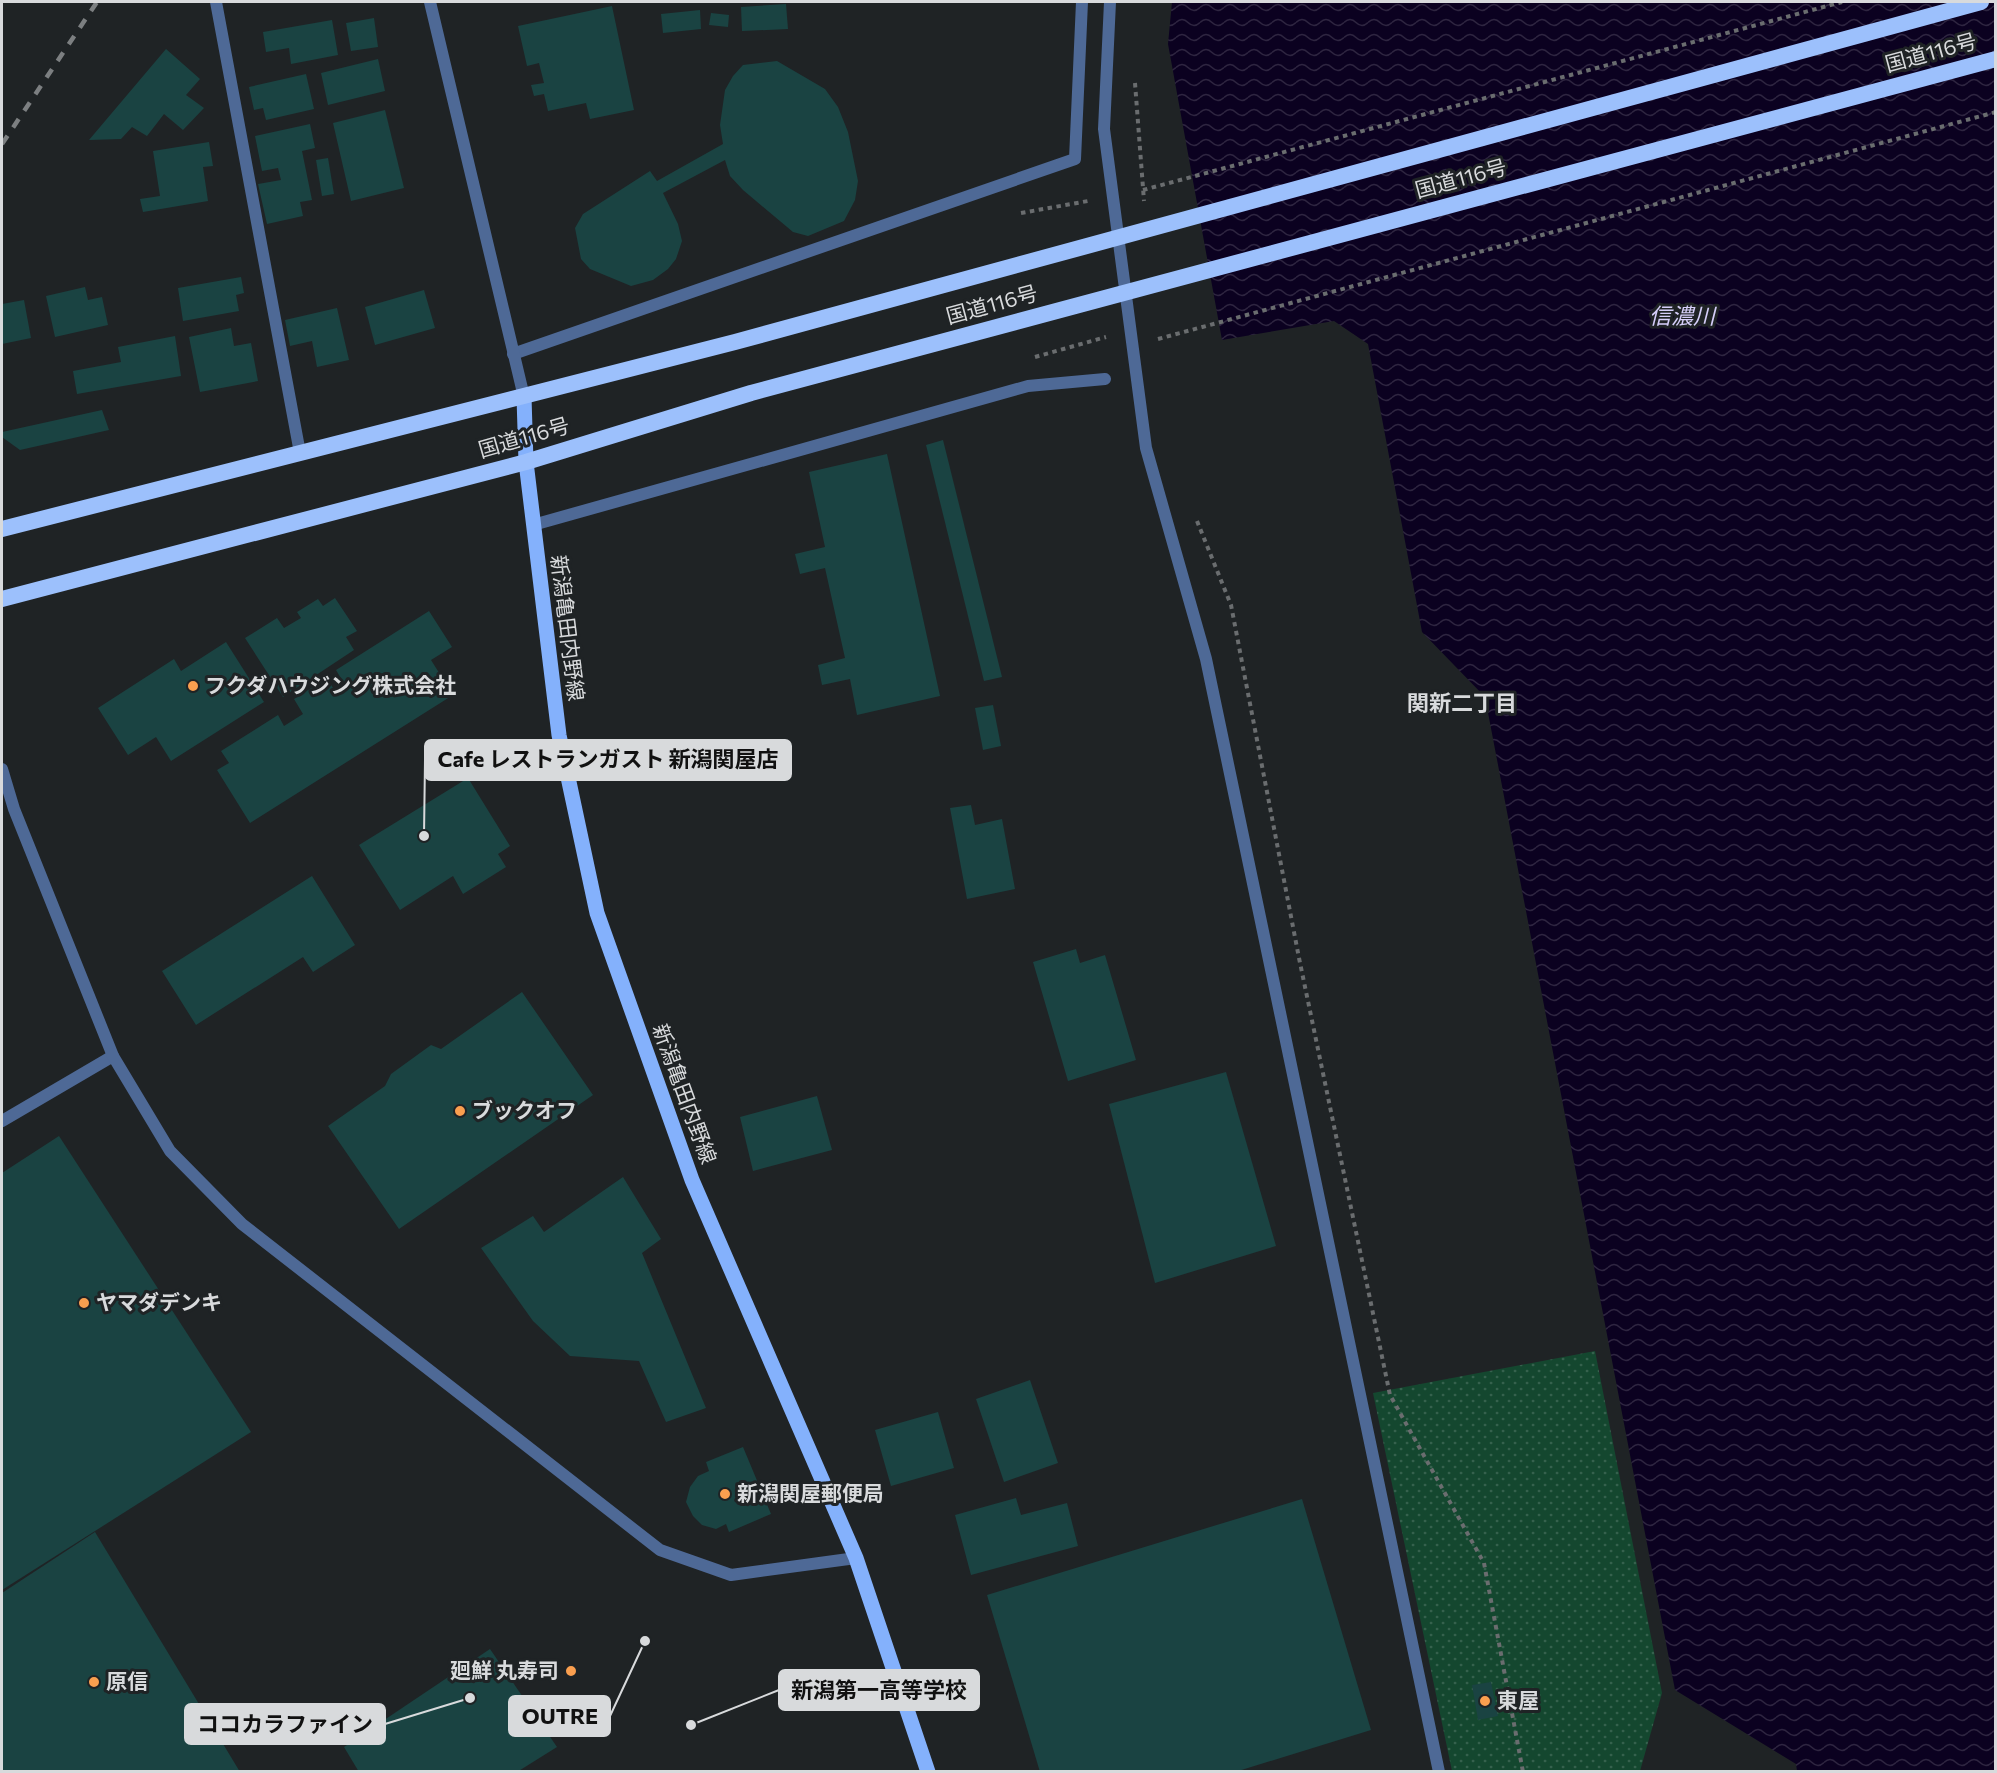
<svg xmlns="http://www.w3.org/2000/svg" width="1997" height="1773" viewBox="0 0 1997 1773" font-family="Commissioner,'Noto Sans JP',sans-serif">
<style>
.park{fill:url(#park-dots)}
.water{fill:url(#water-waves)}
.building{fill:#1a4342}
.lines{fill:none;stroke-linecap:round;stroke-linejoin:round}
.path{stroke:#6a6d6f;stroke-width:4;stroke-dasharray:4.5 4.5;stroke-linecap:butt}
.minor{stroke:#4e6996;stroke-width:12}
.tertiary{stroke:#4e6996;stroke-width:12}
.primary{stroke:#84b1fc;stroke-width:15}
.trunk{stroke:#9cc0fc;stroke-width:16}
.rail{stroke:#7c7f81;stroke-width:4.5;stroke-dasharray:10 10;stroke-linecap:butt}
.poi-dot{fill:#fa9f4f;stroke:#1f2325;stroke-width:2}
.labels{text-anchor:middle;stroke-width:6;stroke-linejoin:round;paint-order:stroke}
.street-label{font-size:21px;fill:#d8dadc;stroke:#1f2325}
.poi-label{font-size:21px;font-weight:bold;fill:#d8dadc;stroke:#1f2325;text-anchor:start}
.water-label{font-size:22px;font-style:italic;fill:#d5cef8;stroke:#1f2325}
.neighbourhood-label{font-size:22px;font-weight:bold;fill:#d8dadc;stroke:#1f2325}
.leader{fill:none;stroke:#d8dadc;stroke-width:2}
.callout-dot{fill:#d8dadc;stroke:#1f2325;stroke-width:2}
.callout{fill:#d8dadc;stroke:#d8dadc;stroke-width:2}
.callout-label{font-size:22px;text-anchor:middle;font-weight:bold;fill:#111}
</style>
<defs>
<pattern id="park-dots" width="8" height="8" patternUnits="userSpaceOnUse" patternTransform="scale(1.5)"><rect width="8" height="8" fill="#14472f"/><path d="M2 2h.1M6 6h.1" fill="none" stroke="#35614d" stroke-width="1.8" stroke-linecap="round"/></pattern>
<pattern id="water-waves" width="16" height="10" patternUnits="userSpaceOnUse" patternTransform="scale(1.5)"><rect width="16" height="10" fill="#0b0120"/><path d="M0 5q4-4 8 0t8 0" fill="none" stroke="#2e2540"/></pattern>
</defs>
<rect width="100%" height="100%" fill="#1f2325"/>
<path class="park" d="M1595 1351 1662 1693 1640 1771H1452L1373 1393Z"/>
<path class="water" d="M1172 2H1995V1771H1797L1796 1764 1675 1690 1485 697 1422 632 1368 344 1334 321 1222 340 1168 44Z"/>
<g class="building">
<path d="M786 4 788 29 742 31 741 7Z"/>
<path d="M612 6 634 110 590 119 586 103 548 111 544 94 534 96 531 85 544 83 539 63 527 66 518 26Z"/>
<path d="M700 10 701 29 663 33 661 14Z"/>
<path d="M711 13 729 15 728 27 709 25Z"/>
<path d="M374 18 378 47 351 51 346 23Z"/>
<path d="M332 20 338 55 291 64 289 48 266 52 263 32Z"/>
<path d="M166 49 200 79 186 95 204 108 183 130 164 114 147 136 132 127 121 139 89 140Z"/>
<path d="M378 59 385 91 328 105 321 73Z"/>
<path d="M777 61 825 89 838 107 848 132 858 181 855 200 844 221 808 236 793 232 743 190 730 176 725 160 663 193 678 224 682 241 676 259 668 269 653 280 631 286 590 269 581 259 575 228 583 214 650 171 657 181 723 144 720 125 725 90 733 76 743 65Z"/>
<path d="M306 74 314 109 266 120 263 108 254 110 249 87Z"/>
<path d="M385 110 404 188 351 201 333 123Z"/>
<path d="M310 124 315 148 302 151 312 200 300 202 303 216 267 224 258 184 281 180 278 168 262 171 255 136Z"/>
<path d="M209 142 213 166 203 167 208 201 143 212 140 199 160 196 153 151Z"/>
<path d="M328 158 334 194 322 196 316 160Z"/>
<path d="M241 277 244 293 236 295 239 311 183 321 178 288Z"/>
<path d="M85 287 88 300 102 297 108 325 55 337 46 296Z"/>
<path d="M424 290 435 328 375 345 365 307Z"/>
<path d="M24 300 31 338 2 344V304Z"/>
<path d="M337 308 349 360 317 367 312 341 290 346 285 320Z"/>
<path d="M231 328 234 346 251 343 258 381 200 392 189 337Z"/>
<path d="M175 336 181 376 77 394 73 371 121 362 118 347Z"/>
<path d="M102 410 109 430 20 450 2 437V432Z"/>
<path d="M943 440 1002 677 984 681 926 445Z"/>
<path d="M887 454 940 696 857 715 850 679 822 685 818 665 845 658 825 568 800 574 795 554 825 547 809 472Z"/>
<path d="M335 598 357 631 346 637 354 650 283 697 245 638 277 618 284 628 301 618 297 612 318 599 323 606Z"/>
<path d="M429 611 452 647 431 660 453 695 250 823 217 770 229 763 221 751 278 715 284 726 303 714 294 699 327 678 336 693 346 687 336 670Z"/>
<path d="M226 642 264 702 171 761 156 737 128 755 98 708 174 659 181 671Z"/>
<path d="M993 705 1001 746 983 750 975 708Z"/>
<path d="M468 778 510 846 498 854 506 867 463 894 453 876 400 910 359 845Z"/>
<path d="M971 805 975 825 1002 819 1015 889 967 899 950 808Z"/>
<path d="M312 876 355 945 313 972 303 957 196 1025 162 971Z"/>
<path d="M1076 949 1080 963 1105 955 1136 1060 1068 1081 1033 962Z"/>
<path d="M522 992 593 1095 399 1229 328 1126 385 1086 391 1074 431 1045 441 1049Z"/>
<path d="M1226 1072 1276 1246 1155 1283 1109 1104Z"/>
<path d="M817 1096 832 1150 753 1171 740 1117Z"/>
<path d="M59 1136 251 1432 2 1590V1173Z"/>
<path d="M623 1177 661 1239 642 1253 706 1408 666 1422 639 1361 570 1356 533 1321 481 1248 533 1216 544 1232Z"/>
<path d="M1030 1380 1058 1463 1004 1482 976 1399Z"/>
<path d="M938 1412 954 1468 891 1486 875 1430Z"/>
<path d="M743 1447 771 1514 729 1532 726 1524 716 1529 702 1525 693 1516 686 1502 690 1487 698 1476 709 1471 706 1462Z"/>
<path d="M1016 1498 1021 1515 1067 1503 1078 1546 971 1575 955 1515Z"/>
<path d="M1302 1499 1371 1730 1235 1772H1040L987 1595Z"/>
<path d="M95 1532 240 1772H2V1593Z"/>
<path d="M490 1649 557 1747 517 1772H359L344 1747Z"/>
<path d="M1491 1682 1498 1716 1478 1720 1472 1685Z"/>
</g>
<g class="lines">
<g class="path">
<path d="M1135 83 1144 201"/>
<path d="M1143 190 1842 2"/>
<path d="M1021 213 1088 201"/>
<path d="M1158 339 1996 112"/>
<path d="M1035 357 1106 337"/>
<path d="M1197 521 1231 605 1299 958 1390 1395 1484 1563 1523 1772"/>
</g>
<g class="minor">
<path d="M216 2 300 453"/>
<path d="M513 354 1075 159 1082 2"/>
<path d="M533 525 1028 386 1105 379"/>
<path d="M2 1121 113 1056"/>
</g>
<g class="tertiary">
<path d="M430 2 524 397"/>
<path d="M1110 2 1104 129 1146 448 1206 659 1439 1772"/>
<path d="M2 769 14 809 113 1056 170 1151 242 1224 660 1550 731 1575 856 1558"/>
</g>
<path class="primary" d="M524 397 526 462 559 735 597 913 692 1180 856 1558 928 1772"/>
<g class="trunk">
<path d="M2 529 735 342 1981 2"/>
<path d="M2 599 526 462 751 393 1996 59"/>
</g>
<path class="rail" d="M2 144 97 2"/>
</g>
<g class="poi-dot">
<circle cx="193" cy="686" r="6"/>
<circle cx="460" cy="1111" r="6"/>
<circle cx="84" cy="1303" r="6"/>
<circle cx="725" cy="1494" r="6"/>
<circle cx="571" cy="1671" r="6"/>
<circle cx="94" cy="1682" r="6"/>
<circle cx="1485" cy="1701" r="6"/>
</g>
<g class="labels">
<g class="street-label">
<text transform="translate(1931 53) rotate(-15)" y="7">国道116号</text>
<text transform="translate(1461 179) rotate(-15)" y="7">国道116号</text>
<text transform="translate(992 305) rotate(-15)" y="7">国道116号</text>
<text transform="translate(524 438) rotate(-16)" y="7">国道116号</text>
<text transform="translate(567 628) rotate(83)" y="7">新潟亀田内野線</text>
<text transform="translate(684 1094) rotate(70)" y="7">新潟亀田内野線</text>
</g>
<g class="poi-label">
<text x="205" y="693">フクダハウジング株式会社</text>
<text x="472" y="1118">ブックオフ</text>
<text x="96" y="1310">ヤマダデンキ</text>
<text x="737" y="1501">新潟関屋郵便局</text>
<text x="559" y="1678" text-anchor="end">廻鮮 丸寿司</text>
<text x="106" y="1689">原信</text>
<text x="1497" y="1708">東屋</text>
</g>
<g class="water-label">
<text x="1682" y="324">信濃川</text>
</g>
<g class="neighbourhood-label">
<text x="1462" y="711">関新二丁目</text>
</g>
</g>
<path class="leader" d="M424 836L425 760M691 1725L779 1690M645 1641L610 1716M470 1698L385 1724"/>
<g class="callout-dot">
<circle cx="424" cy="836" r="6"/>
<circle cx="691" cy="1725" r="6"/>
<circle cx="645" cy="1641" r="6"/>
<circle cx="470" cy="1698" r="6"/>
</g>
<g class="callout">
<rect x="425" y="740" width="366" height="40" rx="6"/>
<rect x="779" y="1670" width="200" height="40" rx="6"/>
<rect x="509" y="1696" width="101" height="40" rx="6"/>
<rect x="185" y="1704" width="200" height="40" rx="6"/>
</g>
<g class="callout-label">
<text x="608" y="767">Cafe レストランガスト 新潟関屋店</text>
<text x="879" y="1698">新潟第一高等学校</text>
<text x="560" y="1724">OUTRE</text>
<text x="285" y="1732">ココカラファイン</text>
</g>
<rect width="1997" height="1773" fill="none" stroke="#d8dadc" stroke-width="6"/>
</svg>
